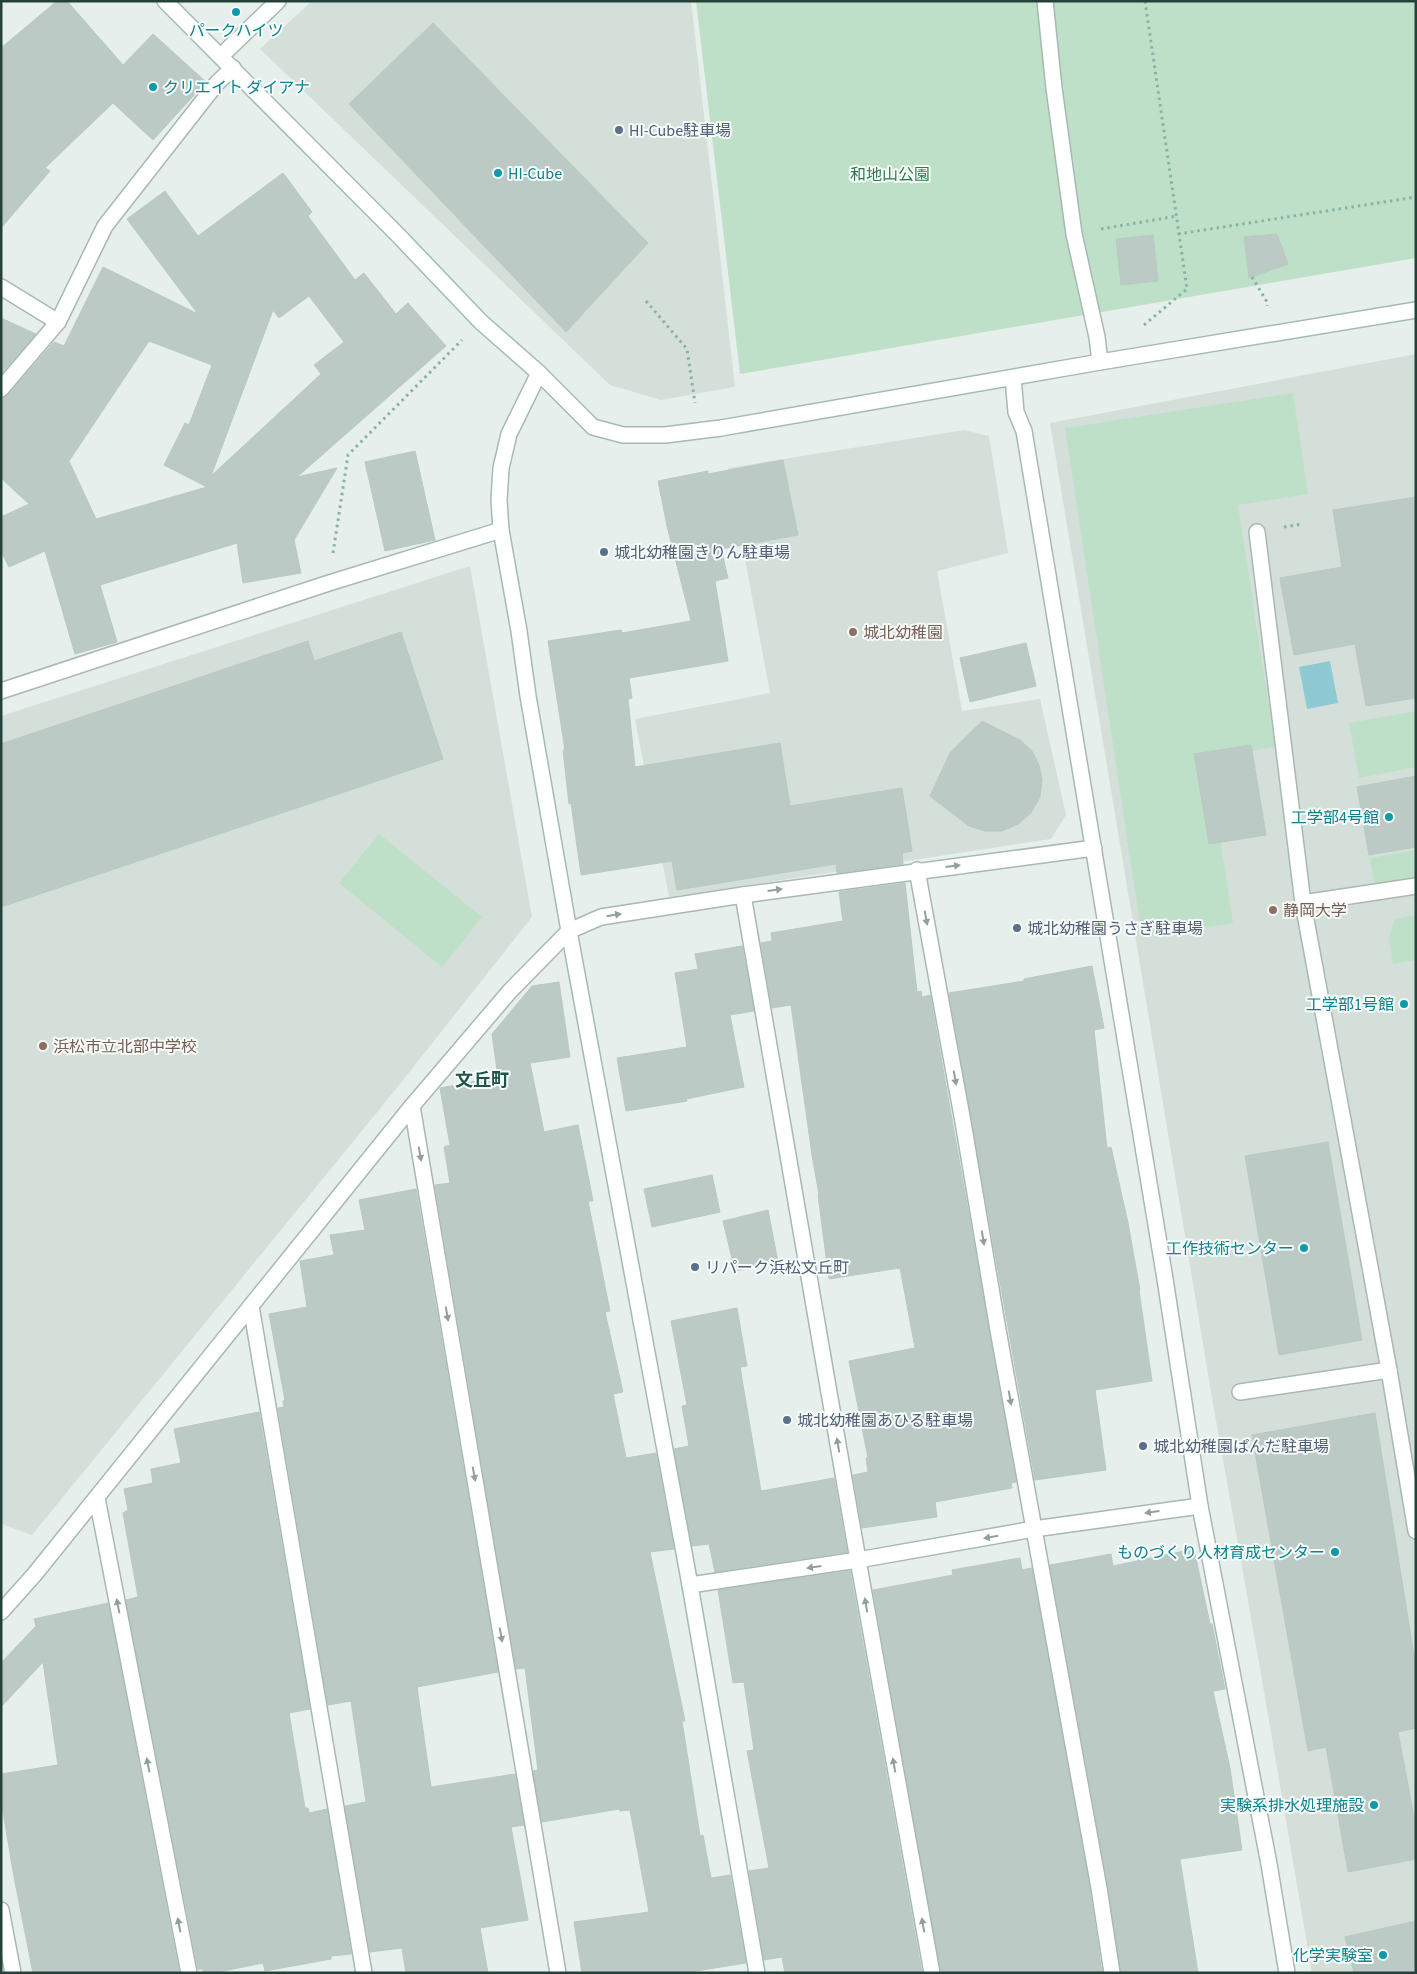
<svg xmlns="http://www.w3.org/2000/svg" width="1417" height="1974" viewBox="0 0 1417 1974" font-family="'Source Sans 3','Noto Sans JP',sans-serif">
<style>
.built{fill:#d4dfda}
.green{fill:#bfe0c8}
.water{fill:#8ec9d4}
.building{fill:#bbcac4;stroke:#b8c9c2;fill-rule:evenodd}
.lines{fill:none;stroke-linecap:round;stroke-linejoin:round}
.lane-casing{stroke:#a8b8b2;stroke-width:18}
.street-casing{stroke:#a8b8b2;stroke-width:18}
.secondary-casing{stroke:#a4bbb3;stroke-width:18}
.path{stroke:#86b3a5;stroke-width:3;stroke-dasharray:2.5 4;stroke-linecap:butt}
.lane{stroke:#fff;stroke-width:15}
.street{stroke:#fff;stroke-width:15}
.secondary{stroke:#fff;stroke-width:15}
.oneway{fill:#92a09c}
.culture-dot{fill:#0f9aa8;stroke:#f7fbf9;stroke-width:2}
.service-dot{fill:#5c6f8a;stroke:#f7fbf9;stroke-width:2}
.education-dot{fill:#8d6e63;stroke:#f7fbf9;stroke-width:2}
.labels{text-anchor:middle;stroke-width:4;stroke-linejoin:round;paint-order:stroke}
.culture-label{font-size:16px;fill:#0d838f;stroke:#f7fbf9;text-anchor:end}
.service-label{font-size:16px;fill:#4e5e75;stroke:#f7fbf9;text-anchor:start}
.park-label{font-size:16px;fill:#2d7a4b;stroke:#f7fbf9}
.education-label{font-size:16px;fill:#785e54;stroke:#f7fbf9;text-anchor:start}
.neighbourhood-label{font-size:18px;font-weight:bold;fill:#1f5548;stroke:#f7fbf9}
</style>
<rect width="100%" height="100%" fill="#e6efeb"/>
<g class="built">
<path d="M312 1H691L735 387 661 400 610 385 260 49Z"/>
<path d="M1416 354V1973H1312L1261 1674 1212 1398 1050 423Z"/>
<path d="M964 430 989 436 1008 553 937 571 962 711 1040 699 1066 815 1051 839 669 897 635 719 770 693 728 468Z"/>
<path d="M470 566 532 917 396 1089 32 1535 1 1524V716Z"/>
</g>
<g class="green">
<path d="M696 1H1416V258L740 374Z"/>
<path d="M1293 393 1308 494 1238 505 1275 747 1208 758 1233 923 1142 937 1065 428Z"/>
<path d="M1416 711V767L1359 778 1349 723Z"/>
<path d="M379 834 482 917 442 967 339 883Z"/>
<path d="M1416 850V894L1377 901 1370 858Z"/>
<path d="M1416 915V960L1393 964 1389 937 1395 919Z"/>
</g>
<path class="water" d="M1330 661 1338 703 1307 709 1299 667Z"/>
<g class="building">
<path d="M57 1H67L123 65 153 34 206 82 153 140 113 103 45 168 50 171 1 228V48Z"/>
<path d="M433 23 648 243 566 332 349 104Z"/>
<path d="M283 173 312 212 308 216 355 280 364 273 396 314 408 303 446 346 297 477 337 468 294 540 301 573 243 583 237 543 100 585 117 642 75 654 45 551 9 567 1 551V517L29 504 1 478V398L8 395 54 342 64 346 103 267 198 314 127 219 165 191 198 236ZM309 296 344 342 314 365 321 374 211 476 273 310 279 318ZM149 341 212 365 189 425 185 423 164 465 207 487 96 519 69 461Z"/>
<path d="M1277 234 1288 264 1249 278 1244 237Z"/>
<path d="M1153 235 1158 281 1121 285 1116 239Z"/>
<path d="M1 318 36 334 1 374Z"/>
<path d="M415 451 435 540 385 551 365 462Z"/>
<path d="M783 460 798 535 721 549 728 578 715 581 728 661 629 678 632 698 628 699 635 767 780 743 790 806 902 788 912 851 902 853 903 864 837 873 836 864 677 890 672 861 581 875 571 803 569 804 563 750H565L548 641 621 630 622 633 691 621 667 526 658 481 708 471V474Z"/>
<path d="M1416 497V698L1366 706 1355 644 1294 655 1280 578 1342 567 1333 510Z"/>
<path d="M401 632 443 759 1 907V744L308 641 314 661Z"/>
<path d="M1026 643 1036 686 970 702 960 658Z"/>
<path d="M982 721 1020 740 1032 751 1039 765 1042 780 1040 797 1031 813 1018 824 1002 831H985L969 826 930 796 950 753Z"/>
<path d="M1251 745 1266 835 1209 844 1194 754Z"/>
<path d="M1416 776V847L1369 855 1357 787Z"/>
<path d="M905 883 917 992 921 991 922 997 930 995 1016 1482 1011 1483 1012 1488 935 1502 937 1517 862 1528 853 1475 868 1472 866 1458H868L849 1361 915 1348 900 1268 829 1279 818 1195H819L812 1155 791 1005 772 1008 761 943 772 941 771 933 843 921 839 892Z"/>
<path d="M742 946 754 1011 730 1015 744 1087 686 1099 687 1101 626 1111 617 1058 687 1047 675 973 698 969 695 954Z"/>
<path d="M1092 966 1104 1028 1094 1030 1107 1148 1111 1147 1128 1223 1140 1290H1139L1152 1381 1095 1390 1106 1470 1035 1480 949 993 1024 981V979Z"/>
<path d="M559 982 570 1057 530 1063 544 1132 578 1125 593 1201H588L610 1311 605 1312 623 1392 613 1394 626 1458 656 1453 674 1549 650 1552 685 1721H682L700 1836 703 1835 711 1878 730 1875 746 1963 683 1973H582L574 1922 649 1912 630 1810 620 1811 619 1809 542 1822 533 1771 538 1770 525 1668 516 1669 435 1185 450 1183 444 1147 450 1145 440 1088 498 1077 492 1034 532 986Z"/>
<path d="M1328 1142 1362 1340 1279 1355 1245 1156Z"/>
<path d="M712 1175 720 1212 652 1227 644 1189Z"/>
<path d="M416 1189 498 1672 417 1687 431 1787 515 1774 524 1825 511 1827 528 1920 480 1928 488 1973H406L402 1948 370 1952 345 1806 366 1802 351 1701 328 1705 278 1408 284 1407 283 1401 285 1400 269 1314 307 1307 300 1261 334 1255 330 1235 365 1230 359 1200Z"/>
<path d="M768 1210 778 1262 735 1271 723 1221Z"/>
<path d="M737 1308 747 1366 740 1367 761 1491 834 1478 847 1552 715 1572 709 1544 692 1546 674 1449 689 1446 682 1406 687 1405 671 1321Z"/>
<path d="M259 1412 310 1709 289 1713 305 1808H308L309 1813 327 1809 351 1954 331 1956V1959L265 1971 263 1963 213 1973H203V1969H198L126 1600 138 1597 123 1513 128 1510 124 1489 153 1483 151 1469 181 1463 174 1429Z"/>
<path d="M1375 1413 1416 1668V1728L1398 1732 1416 1827V1859L1348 1872 1326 1747 1308 1751 1252 1435Z"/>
<path d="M1194 1549 1210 1624H1212L1225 1689 1213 1691 1230 1768 1242 1850 1180 1859 1198 1973H1121L1108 1886 1050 1565 1111 1554 1113 1566Z"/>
<path d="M1020 1558 1022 1570 1032 1568 1090 1890 1102 1973H941L873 1590 953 1575 952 1570Z"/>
<path d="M850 1571 922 1973H785L782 1957 764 1960 749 1871 769 1868 747 1751 754 1750 744 1682 733 1683 718 1590Z"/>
<path d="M108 1603 179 1972 33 1973 14 1877 1 1800V1774L58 1765 43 1662 1 1707V1663L36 1626 34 1619Z"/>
<path d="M1416 1921V1973H1354L1345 1937Z"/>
</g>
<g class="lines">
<g class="lane-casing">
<g id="lane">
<path d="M1257 532 1303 903 1389 1370 1416 1531"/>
<path d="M1303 903 1416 886"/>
<path d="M1240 1392 1389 1370"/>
</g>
</g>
<g class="street-casing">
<g id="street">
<path d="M1045 1 1054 88 1074 234 1097 337 1100 362"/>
<path d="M221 56 278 1"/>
<path d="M1 287 58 322"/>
<path d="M1013 378 1016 412 1024 431 1165 1279 1200 1506 1269 1864 1287 1973"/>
<path d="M1 389 58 322 105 226 217 83 233 68"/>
<path d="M1 691 329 583 501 530"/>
<path d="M917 870 963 1122 998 1330 1099 1888 1112 1973"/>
<path d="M743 895 858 1560 932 1973"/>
<path d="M412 1106 558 1973"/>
<path d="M251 1306 364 1973"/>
<path d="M97 1498 189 1973"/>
<path d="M690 1585 858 1560 1034 1529 1200 1506"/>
<path d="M1 1612 34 1575 412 1106 510 991 569 931 601 917 743 895 1094 848"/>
<path d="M1 1910 13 1973"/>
</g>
</g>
<g class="secondary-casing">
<g id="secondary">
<path d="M165 1 397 234 481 322 539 373 593 427 623 435H665L721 428 1100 362 1416 310"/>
<path d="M539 373 509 434 501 468 499 500 501 530 519 631 528 696 569 931 690 1585 757 1973"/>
</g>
</g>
<g class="path">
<path d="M1101 229 1177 216"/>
<path d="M1178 234 1416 197"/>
<path d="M1252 277 1267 302V306"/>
<path d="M646 301 687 349 695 403"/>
<path d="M1144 325 1187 289 1145 1"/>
<path d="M1284 527 1303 524"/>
<path d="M333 553 348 455 462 340"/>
</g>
<use href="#lane" class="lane"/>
<use href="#street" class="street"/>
<use href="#secondary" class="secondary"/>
</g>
<defs><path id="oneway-solid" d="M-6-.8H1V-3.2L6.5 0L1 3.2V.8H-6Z" transform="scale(1.25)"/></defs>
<g class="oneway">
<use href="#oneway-solid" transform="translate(953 866) rotate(-7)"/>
<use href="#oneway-solid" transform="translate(775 890) rotate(-8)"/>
<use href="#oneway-solid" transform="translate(614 915) rotate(-9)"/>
<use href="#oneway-solid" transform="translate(926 918) rotate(80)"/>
<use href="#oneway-solid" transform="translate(955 1078) rotate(80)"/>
<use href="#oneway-solid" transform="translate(420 1154) rotate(80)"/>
<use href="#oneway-solid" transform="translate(983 1238) rotate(81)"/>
<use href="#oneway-solid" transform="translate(447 1314) rotate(80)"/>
<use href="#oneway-solid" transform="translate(1010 1398) rotate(80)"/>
<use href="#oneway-solid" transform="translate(838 1445) rotate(-100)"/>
<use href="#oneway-solid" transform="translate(474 1474) rotate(80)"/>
<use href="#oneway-solid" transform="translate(1152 1512) rotate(172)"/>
<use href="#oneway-solid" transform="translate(991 1537) rotate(170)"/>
<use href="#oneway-solid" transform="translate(814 1567) rotate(172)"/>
<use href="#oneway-solid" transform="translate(866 1605) rotate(-100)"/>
<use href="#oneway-solid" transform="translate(118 1606) rotate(-101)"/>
<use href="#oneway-solid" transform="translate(501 1635) rotate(80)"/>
<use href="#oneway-solid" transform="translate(148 1765) rotate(-101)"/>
<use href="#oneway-solid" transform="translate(894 1765) rotate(-100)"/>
<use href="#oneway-solid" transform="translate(179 1925) rotate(-101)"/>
<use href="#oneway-solid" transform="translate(923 1925) rotate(-100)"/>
</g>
<g class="culture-dot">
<circle cx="236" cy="12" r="5"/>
<circle cx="153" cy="87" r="5"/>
<circle cx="498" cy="173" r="5"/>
<circle cx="1389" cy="817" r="5"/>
<circle cx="1404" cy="1004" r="5"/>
<circle cx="1304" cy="1248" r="5"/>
<circle cx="1335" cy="1552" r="5"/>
<circle cx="1374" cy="1805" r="5"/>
<circle cx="1383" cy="1955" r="5"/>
</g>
<g class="service-dot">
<circle cx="619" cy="130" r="5"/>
<circle cx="604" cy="552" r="5"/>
<circle cx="1017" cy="928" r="5"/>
<circle cx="695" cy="1267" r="5"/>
<circle cx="787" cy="1420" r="5"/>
<circle cx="1143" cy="1446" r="5"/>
</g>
<g class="education-dot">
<circle cx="853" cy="632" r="5"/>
<circle cx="1273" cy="910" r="5"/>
<circle cx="43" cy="1046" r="5"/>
</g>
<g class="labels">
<g class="culture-label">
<text x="236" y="36" text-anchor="middle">パークハイツ</text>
<text x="163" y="93" text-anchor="start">クリエイト ダイアナ</text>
<text x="508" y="179" text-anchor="start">HI-Cube</text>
<text x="1379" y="823">工学部4号館</text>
<text x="1394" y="1010">工学部1号館</text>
<text x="1294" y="1254">工作技術センター</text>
<text x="1325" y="1558">ものづくり人材育成センター</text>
<text x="1364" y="1811">実験系排水処理施設</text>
<text x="1373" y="1961">化学実験室</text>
</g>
<g class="service-label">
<text x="629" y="136">HI-Cube駐車場</text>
<text x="614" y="558">城北幼稚園きりん駐車場</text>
<text x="1027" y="934">城北幼稚園うさぎ駐車場</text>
<text x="705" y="1273">リパーク浜松文丘町</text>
<text x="797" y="1426">城北幼稚園あひる駐車場</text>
<text x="1153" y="1452">城北幼稚園ぱんだ駐車場</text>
</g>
<g class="park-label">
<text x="890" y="180">和地山公園</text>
</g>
<g class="education-label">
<text x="863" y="638">城北幼稚園</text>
<text x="1283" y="916">静岡大学</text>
<text x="53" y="1052">浜松市立北部中学校</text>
</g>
<g class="neighbourhood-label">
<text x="482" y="1086">文丘町</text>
</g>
</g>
<rect width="1417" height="1974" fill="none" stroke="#24423a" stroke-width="5"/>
</svg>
